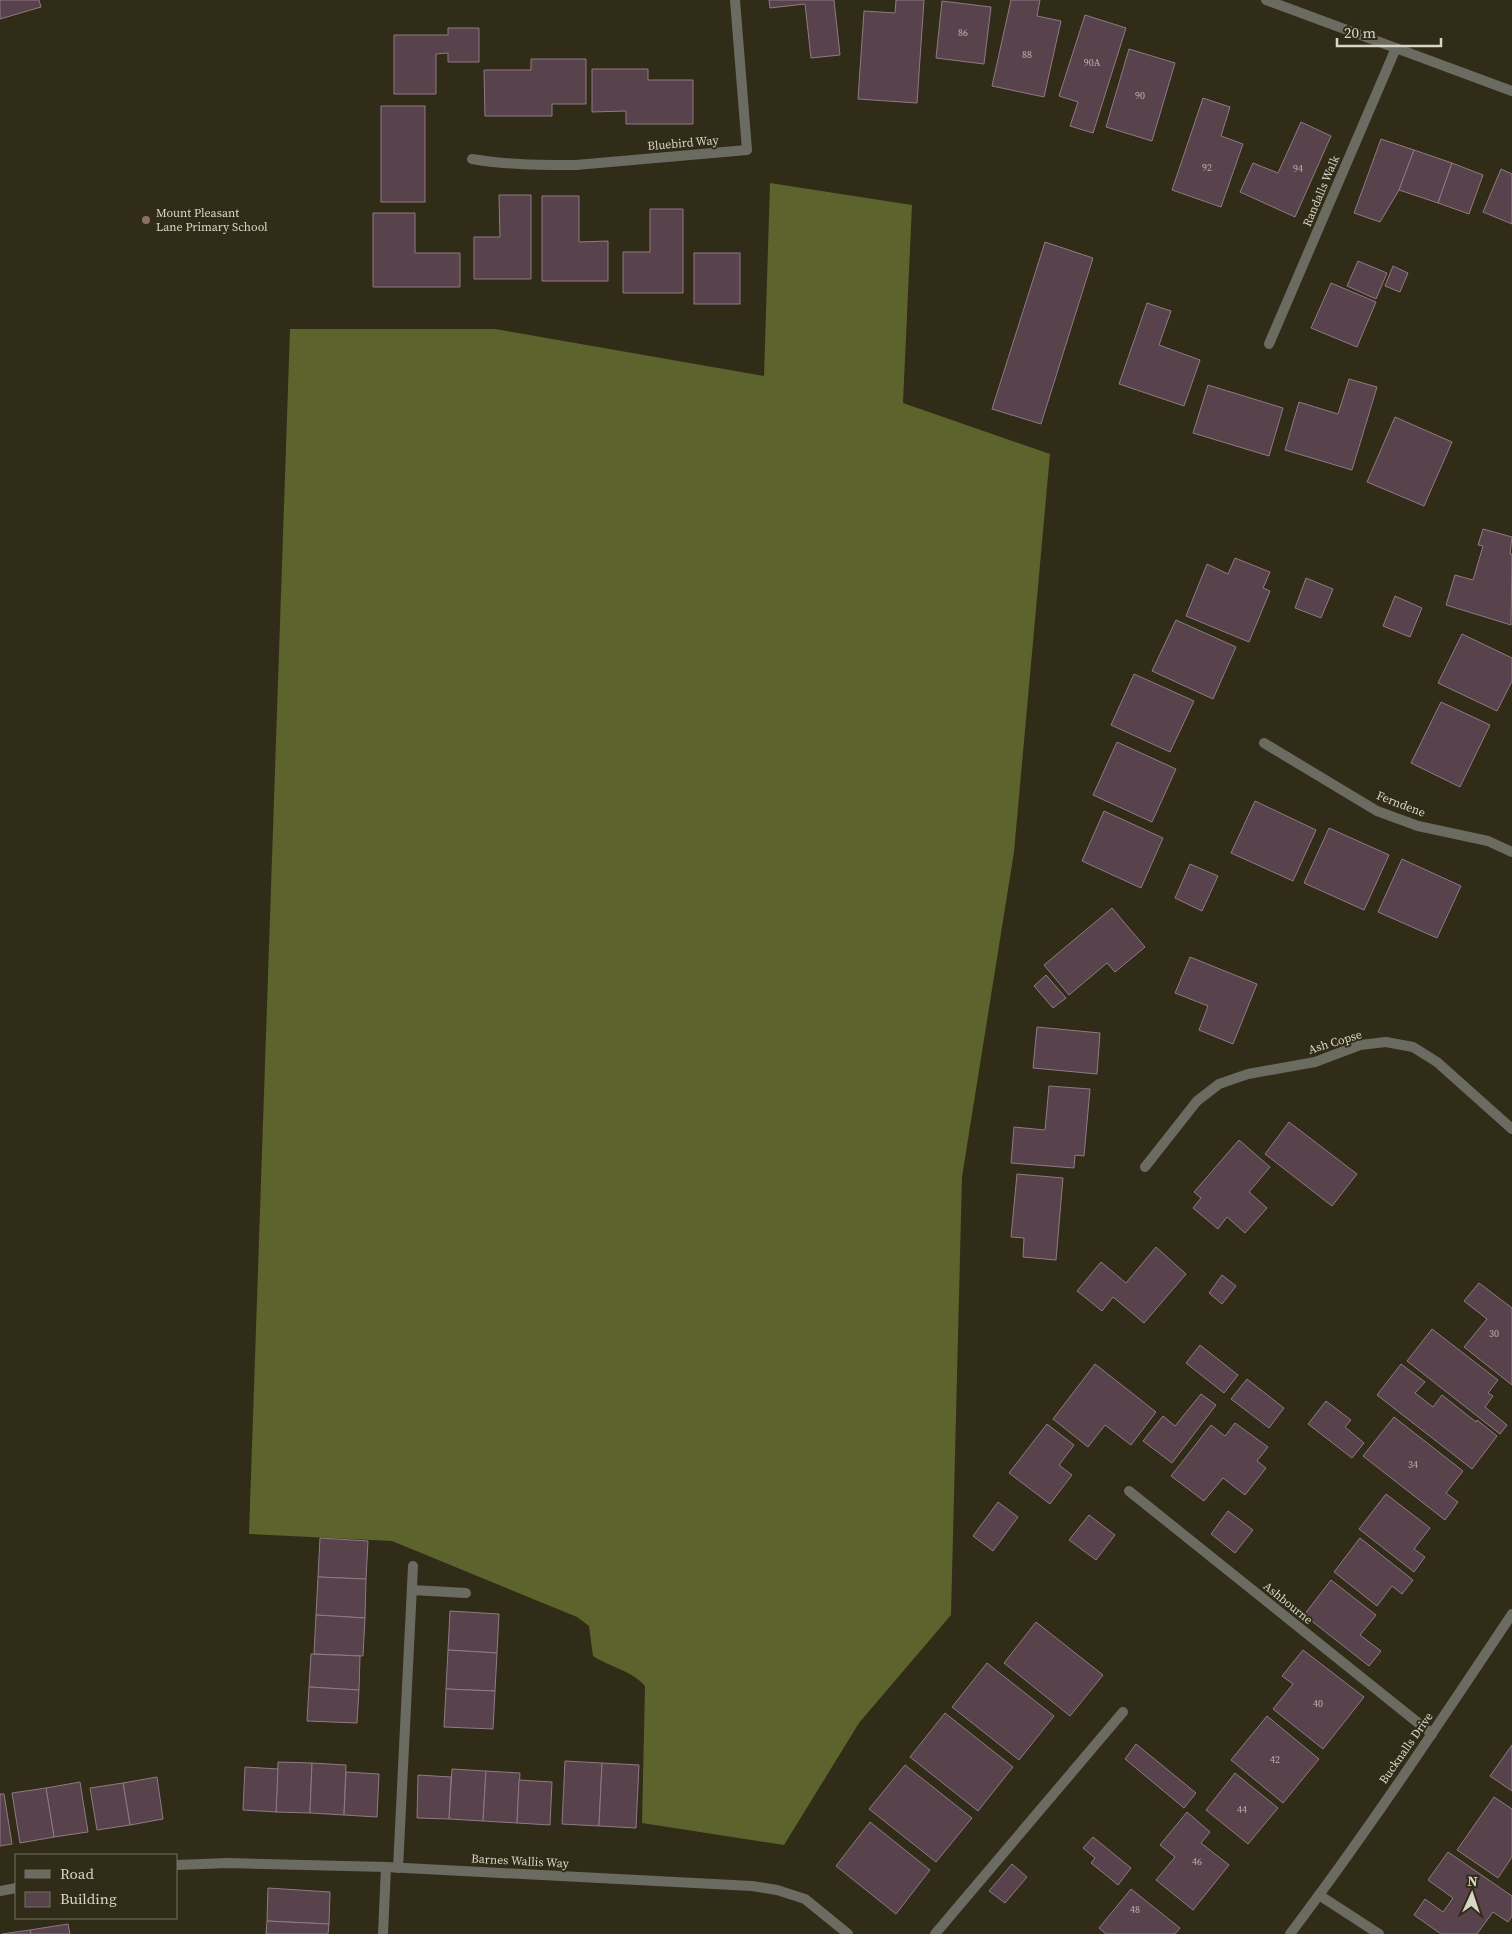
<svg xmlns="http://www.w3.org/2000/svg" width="1512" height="1934" viewBox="0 0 1512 1934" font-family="'Source Serif 4',serif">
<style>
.forest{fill:#5c632c}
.building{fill:#58434d;stroke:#907984}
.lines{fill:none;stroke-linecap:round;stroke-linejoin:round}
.service{stroke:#6c6b61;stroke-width:10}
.minor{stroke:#6c6b61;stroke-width:10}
.tertiary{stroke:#6c6b61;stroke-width:10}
.education-dot{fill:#8d6e63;stroke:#302c18;stroke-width:2}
.labels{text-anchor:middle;stroke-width:4;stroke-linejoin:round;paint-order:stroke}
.number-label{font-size:10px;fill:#b8b1aa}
.street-label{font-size:12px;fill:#d8d6c9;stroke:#302c18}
.poi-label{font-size:12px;fill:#d8d6c9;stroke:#302c18;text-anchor:start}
</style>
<rect width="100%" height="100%" fill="#302c18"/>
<path class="forest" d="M770 183 912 205 903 403 1050 454 1014 852 962 1177 951 1615 859 1723 784 1845 642 1823 645 1686C632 1671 610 1667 593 1656L589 1626 577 1617 392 1541 249 1534 290 329H495L764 376Z"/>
<g class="building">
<path d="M0 0H39L41 7 0 19Z"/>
<path d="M769 0H834L840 55 811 58 805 4 770 8Z"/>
<path d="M896 0H924L917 103 858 99 864 11 895 13Z"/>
<path d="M1011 0H1040L1037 16 1061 21 1044 97 992 86Z"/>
<path d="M942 1 991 7 984 64 936 58Z"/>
<path d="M1085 15 1126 28 1093 133 1070 126 1078 102 1059 96Z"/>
<path d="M448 28H479V62H448V53L436 54V94H394V35H448Z"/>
<path d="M1129 49 1175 63 1152 141 1106 127Z"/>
<path d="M531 59H586V104H552V116H485L484 70H531Z"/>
<path d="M592 69H648V80H693V124H626V111L592 112Z"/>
<path d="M1203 98 1230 107 1221 136 1243 144 1221 207 1172 190Z"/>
<rect x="381" y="106" width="44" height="96"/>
<path d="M1301 122 1331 136 1295 217 1240 192 1253 163 1278 173Z"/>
<path d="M1381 139 1414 150 1399 190 1380 222 1354 213Z"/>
<path d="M1414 150 1452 163 1438 203 1399 190Z"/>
<path d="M1452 163 1483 175 1469 214 1438 203Z"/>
<path d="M1501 169 1512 174V224L1483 212Z"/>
<path d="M499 195H531V279H474V237H500Z"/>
<path d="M542 196H579V242L608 241V281H542Z"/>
<path d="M650 209H683V293H623V252H650Z"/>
<path d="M373 213H415V253H460V287H373Z"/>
<path d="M1045 242 1093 258 1041 424 992 409Z"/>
<rect x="694" y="253" width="46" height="51"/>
<path d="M1358 261 1387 273 1376 299 1347 286Z"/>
<path d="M1393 266 1408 273 1400 292 1385 286Z"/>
<path d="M1331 283 1376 302 1357 347 1311 328Z"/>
<path d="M1147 303 1171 311 1159 345 1200 360 1184 406 1119 384Z"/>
<path d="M1349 379 1377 387 1352 470 1285 450 1299 402 1338 414Z"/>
<path d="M1208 385 1283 408 1269 456 1193 433Z"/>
<path d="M1395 417 1452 442 1424 506 1367 482Z"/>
<path d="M1483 529 1512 537 1510 554H1512L1511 625 1446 605 1455 575 1473 580 1483 546 1478 545Z"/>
<path d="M1235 558 1270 572 1263 588 1270 591 1249 642 1186 616 1207 564 1228 574Z"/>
<path d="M1306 578 1333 589 1321 618 1295 608Z"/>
<path d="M1395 596 1422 608 1410 637 1383 626Z"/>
<path d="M1176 620 1236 647 1213 699 1152 671Z"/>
<path d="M1462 634 1512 658V681L1497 711 1438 683Z"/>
<path d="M1134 674 1194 701 1170 752 1111 725Z"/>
<path d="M1441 702 1490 725 1460 787 1411 763Z"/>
<path d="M1117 742 1176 769 1152 822 1093 795Z"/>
<path d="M1255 801 1316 830 1293 881 1231 853Z"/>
<path d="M1104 811 1163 838 1141 888 1082 861Z"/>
<path d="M1329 828 1389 855 1364 910 1304 883Z"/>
<path d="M1402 859 1461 886 1437 938 1378 912Z"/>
<path d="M1190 864 1218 876 1202 911 1175 898Z"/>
<path d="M1112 908 1145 947 1115 972 1107 963 1069 995 1044 965Z"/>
<path d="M1190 957 1257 984 1233 1044 1199 1030 1208 1006 1175 993Z"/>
<path d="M1046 975 1066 998 1053 1008 1034 986Z"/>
<path d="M1037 1027 1100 1033 1097 1074 1033 1068Z"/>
<path d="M1049 1086 1090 1089 1084 1156 1075 1155 1074 1168 1011 1163 1014 1127 1045 1130Z"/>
<path d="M1289 1122 1357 1174 1332 1206 1265 1154Z"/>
<path d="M1239 1140 1270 1167 1249 1192 1267 1208 1245 1233 1227 1217 1218 1229 1193 1208 1201 1198 1194 1192Z"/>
<path d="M1017 1174 1063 1178 1056 1260 1023 1257 1024 1238 1011 1237Z"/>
<path d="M1156 1247 1186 1274 1144 1323 1113 1297 1102 1311 1077 1291 1101 1262 1126 1283Z"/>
<path d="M1222 1275 1236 1286 1222 1304 1209 1293Z"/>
<path d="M1479 1283 1512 1308V1385L1464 1347 1487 1319 1464 1301Z"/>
<path d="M1432 1329 1498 1380 1488 1393 1493 1396 1485 1407 1507 1425 1500 1434 1407 1361Z"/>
<path d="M1200 1345 1238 1375 1224 1393 1186 1363Z"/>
<path d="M1095 1364 1156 1412 1131 1445 1105 1425 1088 1447 1053 1419Z"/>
<path d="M1401 1364 1425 1382 1415 1393 1433 1407 1442 1395 1476 1422 1477 1420 1497 1436 1472 1469 1377 1395Z"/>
<path d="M1247 1379 1284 1408 1269 1428 1231 1399Z"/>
<path d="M1201 1394 1216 1405 1172 1463 1143 1441 1163 1416 1175 1426Z"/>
<path d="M1326 1401 1351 1420 1345 1427 1364 1443 1352 1458 1308 1424Z"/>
<path d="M1394 1417 1463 1471 1446 1493 1458 1502 1445 1520 1363 1456Z"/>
<path d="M1235 1423 1268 1447 1257 1461 1266 1468 1245 1495 1223 1478 1204 1501 1171 1476 1211 1425 1225 1436Z"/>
<path d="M1047 1424 1074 1445 1059 1465 1072 1475 1050 1504 1009 1473Z"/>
<path d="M1386 1494 1430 1528 1414 1549 1425 1557 1414 1572 1359 1529Z"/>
<path d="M998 1502 1018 1517 993 1551 973 1536Z"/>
<path d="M1228 1511 1253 1530 1235 1553 1211 1534Z"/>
<path d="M1089 1515 1115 1535 1096 1560 1069 1540Z"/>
<path d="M320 1538 368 1541 366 1579 318 1577Z"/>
<path d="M1360 1538 1413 1580 1402 1594 1392 1586 1377 1606 1334 1572Z"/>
<path d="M318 1577 366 1579 365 1618 316 1615Z"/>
<path d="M1331 1580 1376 1615 1360 1635 1381 1651 1369 1666 1304 1615Z"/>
<path d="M450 1611 499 1614 497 1653 448 1650Z"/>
<path d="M316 1615 365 1618 363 1656 314 1654Z"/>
<path d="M1036 1622 1103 1675 1070 1716 1004 1663Z"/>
<path d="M448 1650 497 1653 495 1691 446 1689Z"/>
<path d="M1303 1650 1364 1697 1323 1749 1273 1709 1293 1684 1282 1676Z"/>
<path d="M311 1654 360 1656 359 1690 309 1687Z"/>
<path d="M987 1663 1054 1716 1019 1760 952 1707Z"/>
<path d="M309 1687 359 1690 357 1723 307 1721Z"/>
<path d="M446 1689 495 1691 493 1729 444 1727Z"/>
<path d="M945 1713 1013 1767 978 1811 910 1757Z"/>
<path d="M1267 1716 1319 1759 1283 1803 1231 1760Z"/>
<path d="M1136 1744 1196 1793 1184 1808 1125 1759Z"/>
<path d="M1512 1745V1791L1490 1776Z"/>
<path d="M565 1761 602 1763 599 1826 562 1824Z"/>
<path d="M278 1762 312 1763 310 1813 276 1812Z"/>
<path d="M312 1763 346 1765 344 1815 310 1813Z"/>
<path d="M602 1763 639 1765 636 1828 599 1826Z"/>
<path d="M905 1765 972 1818 936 1862 869 1809Z"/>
<path d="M245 1767 278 1769 276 1812 243 1810Z"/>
<path d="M452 1769 486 1771 483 1821 449 1819Z"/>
<path d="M486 1771 520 1773 517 1823 483 1821Z"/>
<path d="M346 1772 379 1774 377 1817 344 1815Z"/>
<path d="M1235 1773 1278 1808 1248 1844 1206 1810Z"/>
<path d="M418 1775 451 1777 449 1819 417 1818Z"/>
<path d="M157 1777 163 1819 130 1825 123 1783Z"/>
<path d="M519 1780 552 1782 550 1825 517 1823Z"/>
<path d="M80 1782 88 1832 54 1837 46 1788Z"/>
<path d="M123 1783 130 1825 97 1830 90 1788Z"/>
<path d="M46 1788 54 1837 20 1843 12 1793Z"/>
<path d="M0 1794H4L12 1844 0 1846Z"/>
<path d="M1494 1797 1512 1809V1857L1498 1878 1457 1850Z"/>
<path d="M1187 1812 1210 1832 1201 1843 1229 1865 1193 1910 1156 1880 1175 1857 1160 1845Z"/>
<path d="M870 1822 930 1870 896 1914 836 1866Z"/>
<path d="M1093 1837 1131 1868 1118 1885 1091 1863 1095 1858 1083 1848Z"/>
<path d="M1448 1852 1512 1896V1916L1508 1922 1493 1912 1477 1934H1441L1414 1915 1425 1899 1443 1912 1453 1898 1428 1880Z"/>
<path d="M1012 1864 1027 1877 1005 1903 989 1891Z"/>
<path d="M268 1888 330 1892 329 1924 267 1921Z"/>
<path d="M1131 1889 1180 1928 1175 1934H1106L1099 1928Z"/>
<path d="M267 1921 329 1924 328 1934H266Z"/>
<path d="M68 1924 70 1934H31L30 1930Z"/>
<path d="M30 1930 31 1934H2Z"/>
</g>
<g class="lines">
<g class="service">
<path d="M472 159C507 165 541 165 576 165"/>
<path d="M1269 344 1396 48"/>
<path d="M1129 1491 1432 1734"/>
<path d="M1319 1895 1379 1934"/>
<path d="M935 1934 1123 1712"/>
</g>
<g class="minor">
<path d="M576 165 747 150 735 0"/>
<path d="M1264 743 1377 811 1418 826 1488 841 1512 852"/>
<path d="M1145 1167 1197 1101 1219 1084 1248 1074 1315 1062 1360 1045 1386 1042 1413 1047 1437 1062 1512 1129"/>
<path d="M412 1590 466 1593"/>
<path d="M176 1865 228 1863 386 1867 752 1886 777 1890 805 1899 848 1934"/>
<path d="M398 1868 413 1566"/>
<path d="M0 1891 16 1888"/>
<path d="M383 1934 386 1867"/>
<path d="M1290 1934C1368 1831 1440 1722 1512 1614"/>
</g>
<path class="tertiary" d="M1266 0 1512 91"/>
</g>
<circle class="education-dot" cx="146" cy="220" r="5"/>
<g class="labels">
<g class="number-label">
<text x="963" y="36">86</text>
<text x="1027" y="58">88</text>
<text x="1092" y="66">90A</text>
<text x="1140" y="99">90</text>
<text x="1207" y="171">92</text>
<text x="1298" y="172">94</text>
<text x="1494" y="1337">30</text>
<text x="1413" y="1468">34</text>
<text x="1318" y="1707">40</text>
<text x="1275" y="1763">42</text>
<text x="1242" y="1813">44</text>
<text x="1197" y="1865">46</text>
<text x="1135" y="1913">48</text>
</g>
<g class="street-label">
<text transform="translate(683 143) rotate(-5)" y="4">Bluebird Way</text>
<text transform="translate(1321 191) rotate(-67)" y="4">Randalls Walk</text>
<text transform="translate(1401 804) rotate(21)" y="4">Ferndene</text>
<text transform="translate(1335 1042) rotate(-17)" y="4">Ash Copse</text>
<text transform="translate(1288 1603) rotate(39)" y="4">Ashbourne</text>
<text transform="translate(1406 1748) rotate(-55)" y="4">Bucknalls Drive</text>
<text transform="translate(520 1861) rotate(3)" y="4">Barnes Wallis Way</text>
</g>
<g class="poi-label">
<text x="156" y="217">Mount Pleasant<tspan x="156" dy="14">Lane Primary School</tspan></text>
</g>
</g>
<rect x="15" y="1854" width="162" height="65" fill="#302c18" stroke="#73705f"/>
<rect x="25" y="1870" width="25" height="8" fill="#6c6b61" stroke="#73705f"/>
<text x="60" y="1879" font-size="15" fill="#d8d6c9">Road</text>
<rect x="25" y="1892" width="25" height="15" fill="#58434d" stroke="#73705f"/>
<text x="60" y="1904" font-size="15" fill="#d8d6c9">Building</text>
<g transform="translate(1472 1894) rotate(3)" stroke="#302c18" stroke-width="4" paint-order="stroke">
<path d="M0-4L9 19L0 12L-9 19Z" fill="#d8d6c9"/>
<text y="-8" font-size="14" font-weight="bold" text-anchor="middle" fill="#d8d6c9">N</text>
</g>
<path d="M1337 38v8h104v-8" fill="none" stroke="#d8d6c9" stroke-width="2.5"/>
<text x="1344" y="38" font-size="15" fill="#d8d6c9" stroke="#302c18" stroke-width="4" paint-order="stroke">20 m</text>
</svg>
